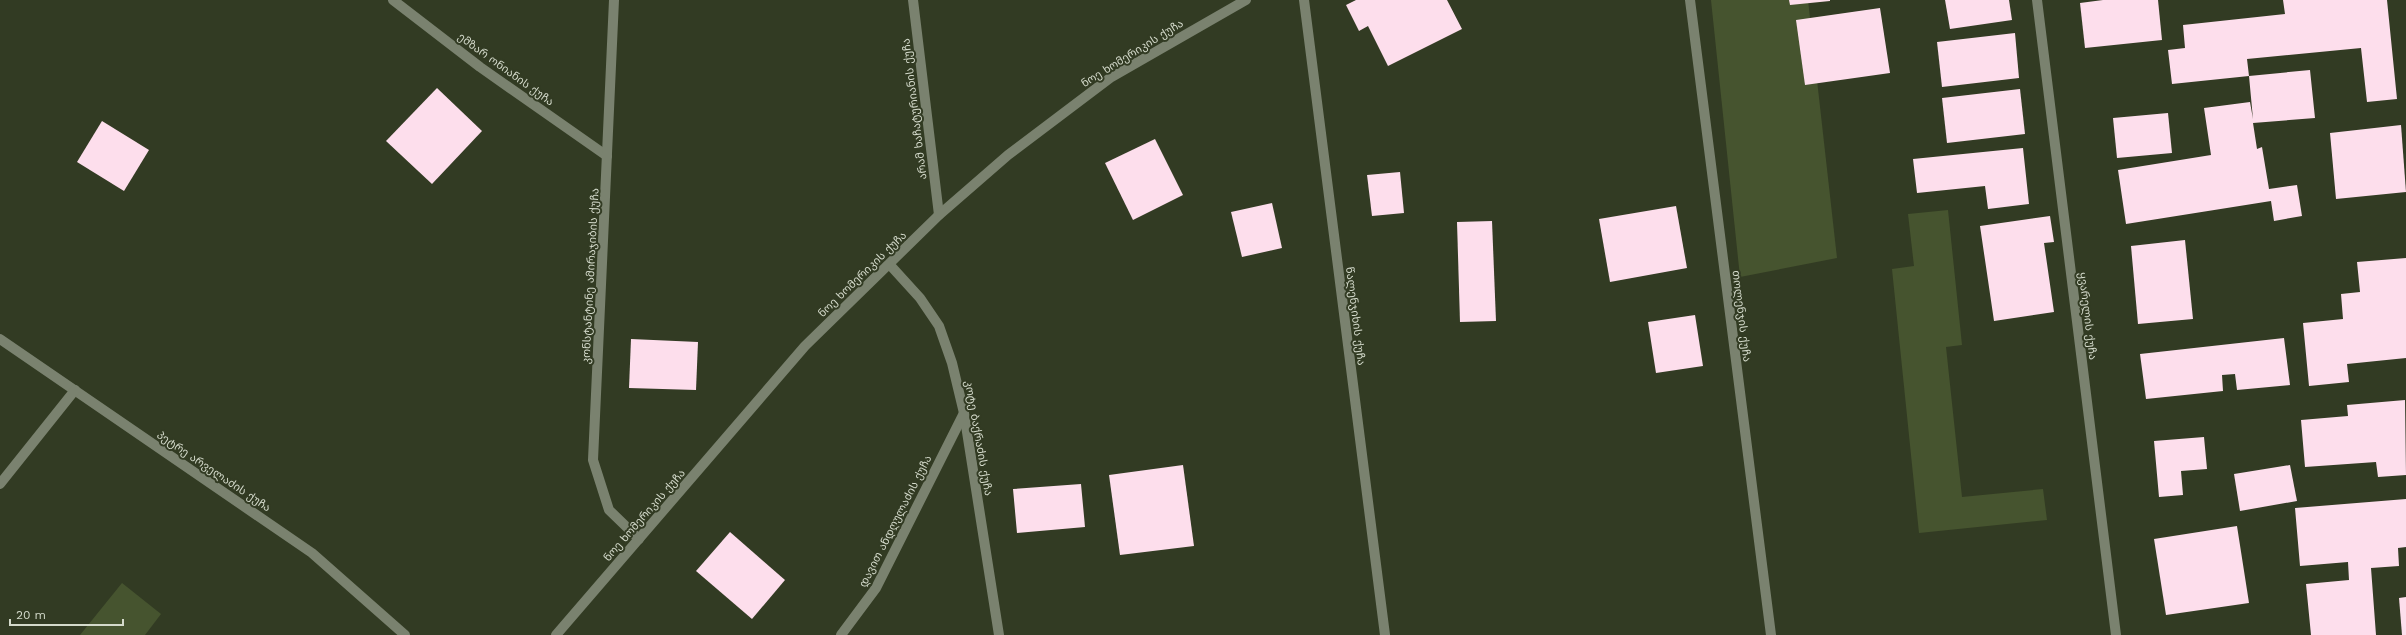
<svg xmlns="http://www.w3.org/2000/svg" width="2406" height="635" viewBox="0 0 2406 635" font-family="'Work Sans','Noto Sans Georgian',sans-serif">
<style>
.garden{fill:#46542f}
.building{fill:#fddeec}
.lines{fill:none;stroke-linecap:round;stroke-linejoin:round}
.minor{stroke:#7a826f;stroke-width:10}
.labels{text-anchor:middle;stroke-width:4;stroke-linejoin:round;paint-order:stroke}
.street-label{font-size:11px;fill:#d4dacb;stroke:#323b23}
</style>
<rect width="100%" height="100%" fill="#323b23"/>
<g class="garden">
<path d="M1711 0H1808L1837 258 1740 277Z"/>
<path d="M1948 210 1962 345 1946 347 1962 497 2043 489 2047 520 1919 533 1892 269 1914 266 1908 214Z"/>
<path d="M122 583 161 614 145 635H80Z"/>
</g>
<g class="building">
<path d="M1356 0H1447L1462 29 1388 66 1368 26 1359 31 1346 5Z"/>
<path d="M1789 0H1830V1L1790 5Z"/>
<path d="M1945 0H2009L2012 20 1950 29Z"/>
<path d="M2103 0H2158L2162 40 2085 48 2080 3Z"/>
<path d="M2283 0H2387L2397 99 2367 102 2361 48 2247 59 2249 76 2172 84 2168 50 2185 48 2183 25 2285 14Z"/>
<path d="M1880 8 1890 73 1805 85 1796 20Z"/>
<path d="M2015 33 2019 78 1942 87 1937 42Z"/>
<path d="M2310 70 2315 118 2253 123 2257 149 2262 147 2269 189 2297 185 2302 216 2274 221 2271 201 2126 224 2118 170 2211 155 2204 108 2250 102 2253 119 2249 76Z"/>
<path d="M437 88 482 131 432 184 386 141Z"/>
<path d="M2020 89 2025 134 1947 143 1942 98Z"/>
<path d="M2168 113 2172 153 2117 158 2113 118Z"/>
<path d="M102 121 149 150 124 191 77 162Z"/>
<path d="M2401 125 2406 192 2336 199 2330 133Z"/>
<path d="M1155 139 1183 195 1133 220 1105 163Z"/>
<path d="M2023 148 2029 204 1988 209 1985 186 1917 193 1913 159Z"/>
<path d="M1400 172 1404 213 1372 216 1367 175Z"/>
<path d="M1272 203 1282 248 1242 257 1231 212Z"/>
<path d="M1676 206 1687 268 1610 282 1599 219Z"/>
<path d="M2050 216 2054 242 2044 243 2054 312 1994 321 1980 226Z"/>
<path d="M1492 221 1496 321 1460 322 1457 222Z"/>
<path d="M2185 240 2193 319 2138 324 2131 246Z"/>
<path d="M2406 258V358L2347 364 2349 382 2309 386 2303 323 2343 319 2341 294 2360 292 2357 262Z"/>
<path d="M1695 315 1703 366 1656 373 1648 322Z"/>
<path d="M2284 338 2290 385 2237 390 2235 374 2222 375 2223 391 2146 399 2140 354Z"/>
<path d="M631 339 698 342 696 390 629 388Z"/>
<path d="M2405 400 2406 475 2378 477 2376 462 2305 467 2301 420 2348 416 2347 405Z"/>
<path d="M2204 437 2207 469 2181 471 2183 495 2159 497 2154 441Z"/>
<path d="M1183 465 1194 546 1120 555 1109 475Z"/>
<path d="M2290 465 2297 501 2240 511 2234 474Z"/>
<path d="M1081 484 1085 527 1017 533 1013 489Z"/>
<path d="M2406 499V547L2398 548 2399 566 2371 568 2376 635H2311L2306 584 2349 580 2348 562 2300 566 2295 508Z"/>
<path d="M2237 526 2249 603 2166 615 2154 539Z"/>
<path d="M730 532 785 580 752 619 696 571Z"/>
<path d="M2406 597V635H2402L2399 598Z"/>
</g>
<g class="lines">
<g class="minor">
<path d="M393 0 480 67 607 156"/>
<path d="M614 0 593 460 609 510 639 539"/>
<path d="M913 0 939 215"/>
<path d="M1304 0 1385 635"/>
<path d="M1690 0 1771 635"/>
<path d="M2037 0 2116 635"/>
<path d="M890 265 920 298 939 326 952 363 964 413 999 635"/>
<path d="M0 339 312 553 405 635"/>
<path d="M0 484 75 390"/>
<path d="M556 635 805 346 939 215 1008 155 1110 78 1246 0"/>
<path d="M841 635 876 588 964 413"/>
</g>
</g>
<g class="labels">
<g class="street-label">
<text transform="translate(1132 53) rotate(-32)" y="4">ნოე ხომერიკის ქუჩა</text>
<text transform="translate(506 69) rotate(36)" y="4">ემზარ ონიანის ქუჩა</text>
<text transform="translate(914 109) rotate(-97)" y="4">არამ ხაჩატურიანის ქუჩა</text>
<text transform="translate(862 274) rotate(-44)" y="4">ნოე ხომერიკის ქუჩა</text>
<text transform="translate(590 276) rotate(-87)" y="4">კონსტანტინე ამირაჯიბის ქუჩა</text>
<text transform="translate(1356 316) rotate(83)" y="4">წალენჯიხის ქუჩა</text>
<text transform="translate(1742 316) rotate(83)" y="4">თოლენჯის ქუჩა</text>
<text transform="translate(2088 316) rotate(83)" y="4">ყვარელის ქუჩა</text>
<text transform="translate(979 438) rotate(80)" y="4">კოტე ბაქრაძის ქუჩა</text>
<text transform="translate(214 471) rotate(34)" y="4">პეტრე არველაძის ქუჩა</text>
<text transform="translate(644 515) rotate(-49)" y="4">ნოე ხომერიკის ქუჩა</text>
<text transform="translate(895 521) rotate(-63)" y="4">დავით ანდღულაძის ქუჩა</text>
</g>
</g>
<path d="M10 619v6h113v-6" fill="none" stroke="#d4dacb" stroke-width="2"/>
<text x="16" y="619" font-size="12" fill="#d4dacb" stroke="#323b23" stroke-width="3" paint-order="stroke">20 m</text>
</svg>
